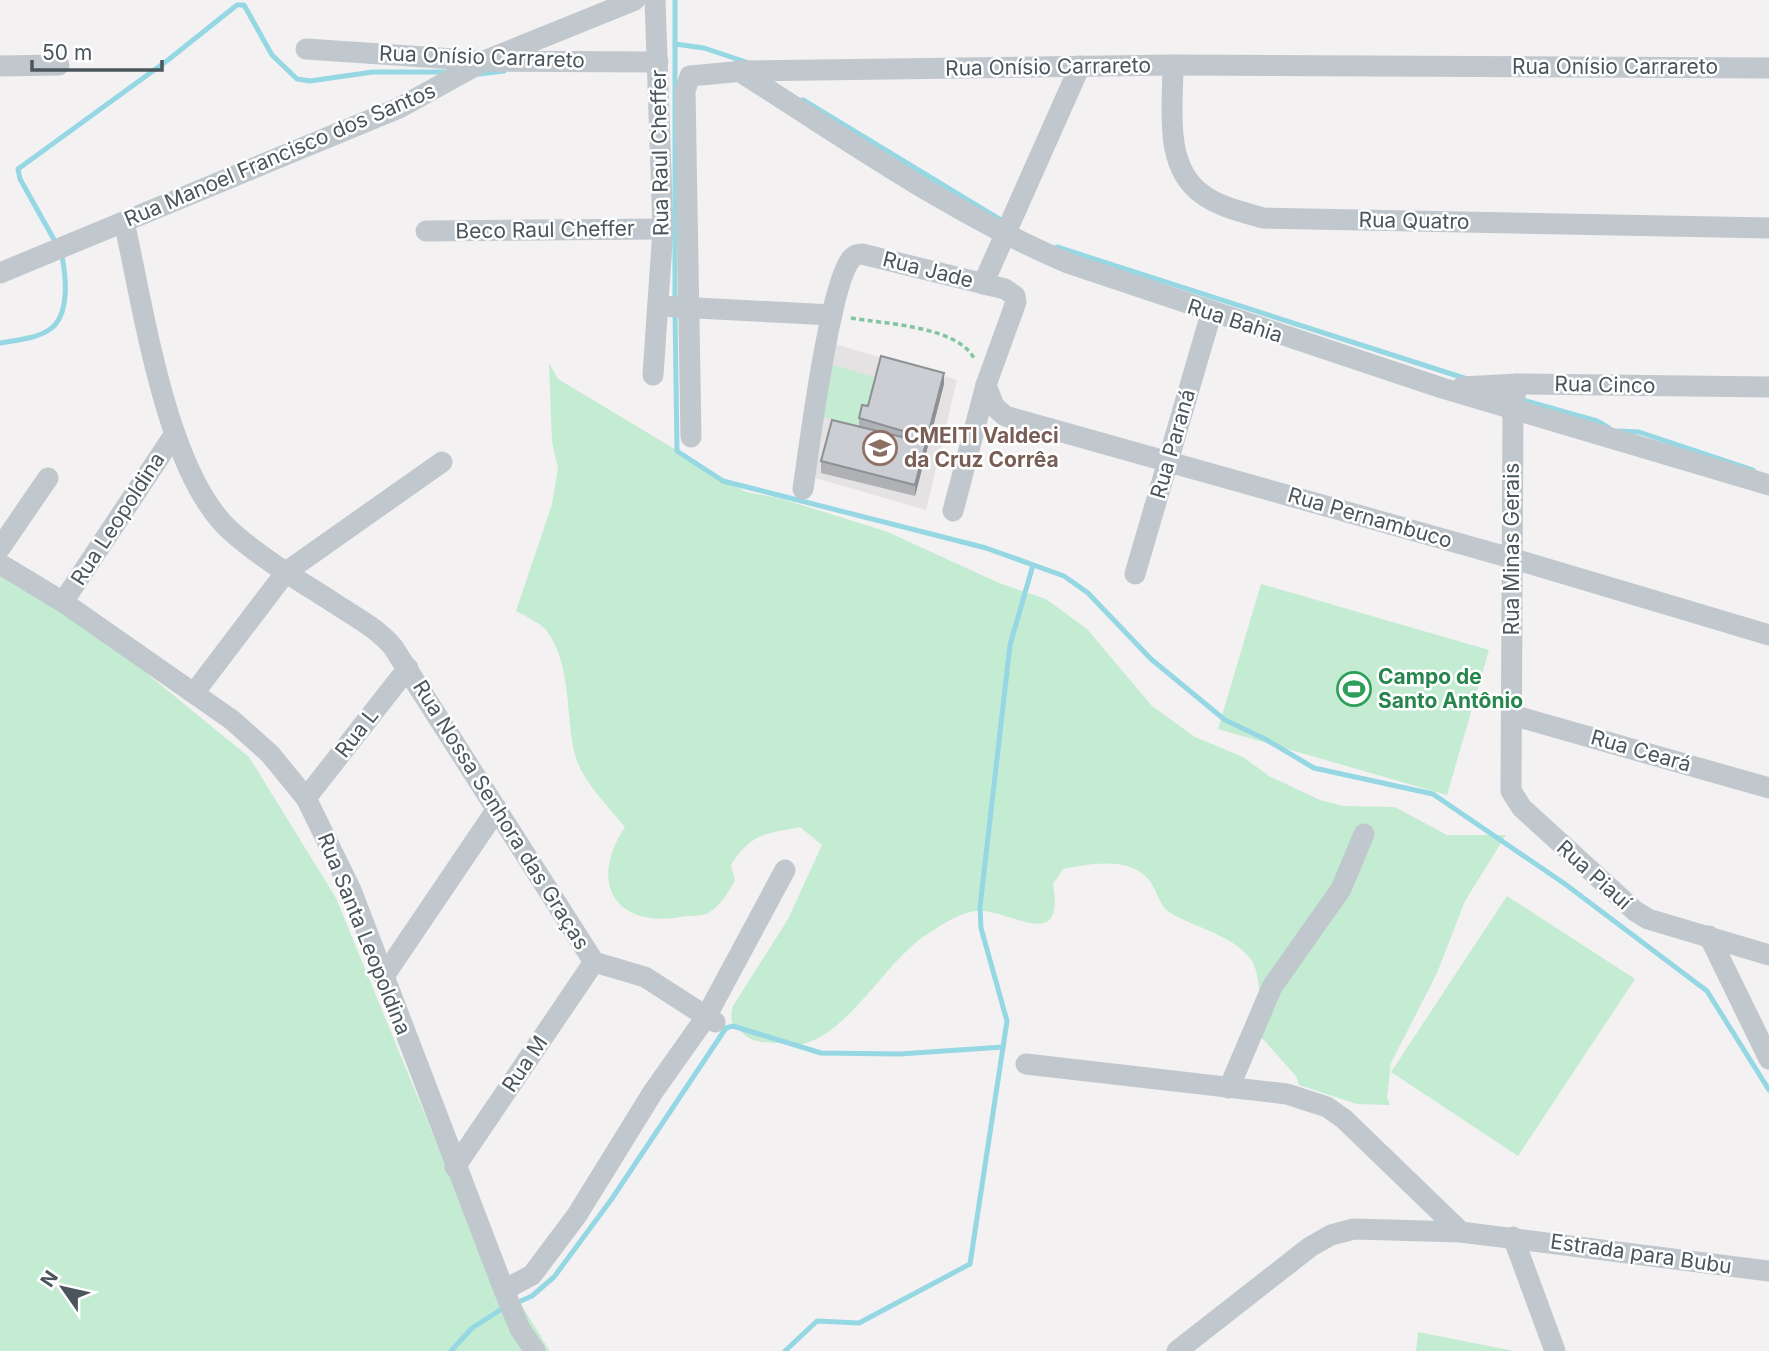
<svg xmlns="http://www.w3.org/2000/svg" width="1769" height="1351" viewBox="0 0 1769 1351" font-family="Inter,sans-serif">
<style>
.education{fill:#e4e2e2}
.green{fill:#c4ecd2}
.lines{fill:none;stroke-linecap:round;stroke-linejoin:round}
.stream{stroke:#96d7e4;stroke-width:5}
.path{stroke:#7fc6a1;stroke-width:3.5;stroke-dasharray:5 3.5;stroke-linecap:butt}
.minor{stroke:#c0c8ce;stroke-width:21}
.wall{fill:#afb1b5}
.shaded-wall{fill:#8e9094}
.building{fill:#cbced3;stroke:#8e9094;stroke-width:2}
.labels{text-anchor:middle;stroke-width:5;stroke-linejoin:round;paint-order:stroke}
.street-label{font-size:21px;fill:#4a555c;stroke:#fff}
.education-label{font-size:21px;font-weight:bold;fill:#785e54;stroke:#fff;text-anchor:start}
.leisure-label{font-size:21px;font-weight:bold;fill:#27864d;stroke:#fff;text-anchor:start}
</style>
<rect width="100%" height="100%" fill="#f3f1f1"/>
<path class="education" d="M835 344 957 380 926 510 815 478Z"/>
<g class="green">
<path d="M549 363 558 379 746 492 779 498 888 532 999 583 1046 599 1087 629 1152 706 1195 737 1243 757 1269 776 1320 800 1343 806 1395 807 1447 835H1506L1465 901 1437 973 1391 1063 1387 1097 1390 1105 1357 1104 1299 1085 1296 1076 1260 1036C1256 1013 1265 976 1249 957 1228 933 1195 928 1169 912 1159 905 1157 890 1149 880 1129 856 1090 864 1063 869L1053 884C1064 950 1019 915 984 911 966 908 941 925 926 935 886 961 850 1032 803 1044 795 1046 785 1043 776 1043 765 1042 756 1043 746 1036 734 1026 728 1022 733 1006L788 919 822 845 800 827C765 834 751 833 731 865L735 881C728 892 720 907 708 913 701 917 689 915 681 917 615 928 588 883 625 827 607 805 580 779 574 751 566 714 571 664 547 631 541 623 525 616 516 611L552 504 558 468 552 442Z"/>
<path d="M832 365 878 378 868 417 860 427 824 417Z"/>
<path d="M0 568 68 609 249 757 336 898 453 1183 500 1271 550 1351H0Z"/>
<path d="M1261 584 1489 650 1447 795 1218 729Z"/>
<path d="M1507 896 1635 979 1518 1156 1391 1072Z"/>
<path d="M1418 1332 1514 1351H1416Z"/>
</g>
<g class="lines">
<g class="stream">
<path d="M675 44 704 48 749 63"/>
<path d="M479 74 504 71"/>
<path d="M803 100 1004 222"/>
<path d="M56 243 20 179 18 169 168 60 237 5H244L272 55 297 79 310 81 373 72H449"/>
<path d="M1057 247 1464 378"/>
<path d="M675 301V0"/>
<path d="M675 311 677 451 723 481 986 548 1064 576 1088 593 1151 659 1225 720 1265 739 1314 768 1433 794 1565 884 1707 991 1769 1090"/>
<path d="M0 343C16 340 35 339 49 330 71 316 66 274 61 252"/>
<path d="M1519 399 1597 421 1609 428"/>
<path d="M1619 431 1639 432 1753 470"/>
<path d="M514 1304 532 1296 554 1277 611 1200 726 1028 733 1026 821 1053 900 1054 1003 1047"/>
<path d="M451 1351 472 1328 505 1307"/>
<path d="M785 1351 817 1321 859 1323 970 1264 1007 1021 981 928 980 907 1010 645 1033 565"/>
</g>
<path class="path" d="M851 318C885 324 959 326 975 360"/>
<g class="minor">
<path d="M306 49 484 61 658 62"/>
<path d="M1173 65C1173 107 1163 166 1202 194 1219 207 1243 212 1263 218L1769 228"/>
<path d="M0 66 59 65"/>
<path d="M739 71C845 138 952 214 1068 263L1442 388 1769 485"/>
<path d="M124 222C144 308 166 476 233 533 264 560 300 581 334 603 354 616 377 628 393 647L594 962"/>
<path d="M426 231 663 229"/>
<path d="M0 273 399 108 484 61 635 0"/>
<path d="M983 284 1080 66"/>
<path d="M658 306 832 315"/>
<path d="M653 375 663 229 655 0"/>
<path d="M1517 384 1513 407 1511 791 1522 808 1635 911 1648 919 1769 955"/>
<path d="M986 385 994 406 1005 416 1511 558 1769 635"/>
<path d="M1462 387 1517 384 1769 387"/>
<path d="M691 437 685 91 690 76 744 71 1173 65 1769 68"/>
<path d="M803 489C809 449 830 280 852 258 856 254 857 255 862 254L1005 289 1015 296 1016 302 986 385 953 511"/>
<path d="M0 548 48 478"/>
<path d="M0 564 63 602 232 720 270 754 306 798 351 890 504 1290 520 1329 535 1351"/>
<path d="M1135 574 1211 314"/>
<path d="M63 602 174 435"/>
<path d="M194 693 286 572 442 462"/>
<path d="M1512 715 1769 788"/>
<path d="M306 798 408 668"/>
<path d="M1709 936 1769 1059"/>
<path d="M594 962 645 977 715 1022"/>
<path d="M384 976 497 809"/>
<path d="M1026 1064 1287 1094 1327 1107 1344 1119 1461 1232"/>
<path d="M1229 1088 1272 987 1341 889 1364 834"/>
<path d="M455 1167 594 962"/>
<path d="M1513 1237 1555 1351"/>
<path d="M504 1290 532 1275 577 1215 653 1092 706 1017 785 870"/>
<path d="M1177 1351 1310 1247 1331 1235 1354 1229 1461 1232 1769 1271"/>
</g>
</g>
<path class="wall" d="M944 384 915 496 821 473V461L859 427V418L868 406Z"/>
<path class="shaded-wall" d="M944 373V384L915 496V485Z"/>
<path class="building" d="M881 356 944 373 915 485 821 461 832 420 902 437 903 431 859 418 862 405 868 406Z"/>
<defs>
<g id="school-ring" transform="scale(1.75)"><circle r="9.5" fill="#fff" stroke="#8d6e63" stroke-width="1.5"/><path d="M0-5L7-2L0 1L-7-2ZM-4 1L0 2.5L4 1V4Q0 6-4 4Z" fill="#8d6e63"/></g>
<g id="stadium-ring" transform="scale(1.75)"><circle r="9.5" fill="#fff" stroke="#2e9e5b" stroke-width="1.5"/><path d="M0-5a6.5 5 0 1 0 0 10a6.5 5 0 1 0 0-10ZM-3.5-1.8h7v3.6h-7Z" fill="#2e9e5b"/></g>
</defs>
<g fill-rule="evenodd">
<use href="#school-ring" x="880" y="448"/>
<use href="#stadium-ring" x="1354" y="689"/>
</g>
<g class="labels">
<g class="street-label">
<text transform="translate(482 57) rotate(2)" y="7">Rua Onísio Carrareto</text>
<text transform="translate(1048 67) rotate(-1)" y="7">Rua Onísio Carrareto</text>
<text x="1615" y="74">Rua Onísio Carrareto</text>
<text transform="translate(660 153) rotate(-91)" y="7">Rua Raul Cheffer</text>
<text transform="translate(280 155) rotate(-23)" y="7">Rua Manoel Francisco dos Santos</text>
<text transform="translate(1414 221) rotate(1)" y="7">Rua Quatro</text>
<text transform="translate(545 230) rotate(-1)" y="7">Beco Raul Cheffer</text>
<text transform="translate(928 270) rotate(14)" y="7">Rua Jade</text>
<text transform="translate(1235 321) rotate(18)" y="7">Rua Bahia</text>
<text transform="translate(1605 385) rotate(1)" y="7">Rua Cinco</text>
<text transform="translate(1173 444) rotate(-74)" y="7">Rua Paraná</text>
<text transform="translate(1370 518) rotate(16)" y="7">Rua Pernambuco</text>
<text transform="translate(118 519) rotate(-57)" y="7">Rua Leopoldina</text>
<text transform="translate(1512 549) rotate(-90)" y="7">Rua Minas Gerais</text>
<text transform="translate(357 733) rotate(-52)" y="7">Rua L</text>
<text transform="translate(1641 751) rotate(16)" y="7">Rua Ceará</text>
<text transform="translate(501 815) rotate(58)" y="7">Rua Nossa Senhora das Graças</text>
<text transform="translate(1594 875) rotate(42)" y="7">Rua Piauí</text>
<text transform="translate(364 934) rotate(68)" y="7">Rua Santa Leopoldina</text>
<text transform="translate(525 1064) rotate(-56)" y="7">Rua M</text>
<text transform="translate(1641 1254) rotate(8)" y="7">Estrada para Bubu</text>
</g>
<g class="education-label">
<text x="904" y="443">CMEITI Valdeci<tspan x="904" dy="24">da Cruz Corrêa</tspan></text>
</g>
<g class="leisure-label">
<text x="1378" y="684">Campo de<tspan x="1378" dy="24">Santo Antônio</tspan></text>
</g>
</g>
<g transform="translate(63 1288) rotate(304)" stroke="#ffffff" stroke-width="5" paint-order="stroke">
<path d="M0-5L12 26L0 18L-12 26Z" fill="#4a555c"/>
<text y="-10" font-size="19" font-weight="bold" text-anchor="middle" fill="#4a555c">N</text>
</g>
<path d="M32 60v10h130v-10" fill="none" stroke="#4a555c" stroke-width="3.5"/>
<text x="42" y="60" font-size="21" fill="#4a555c" stroke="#ffffff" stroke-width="5" paint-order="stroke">50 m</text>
</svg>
